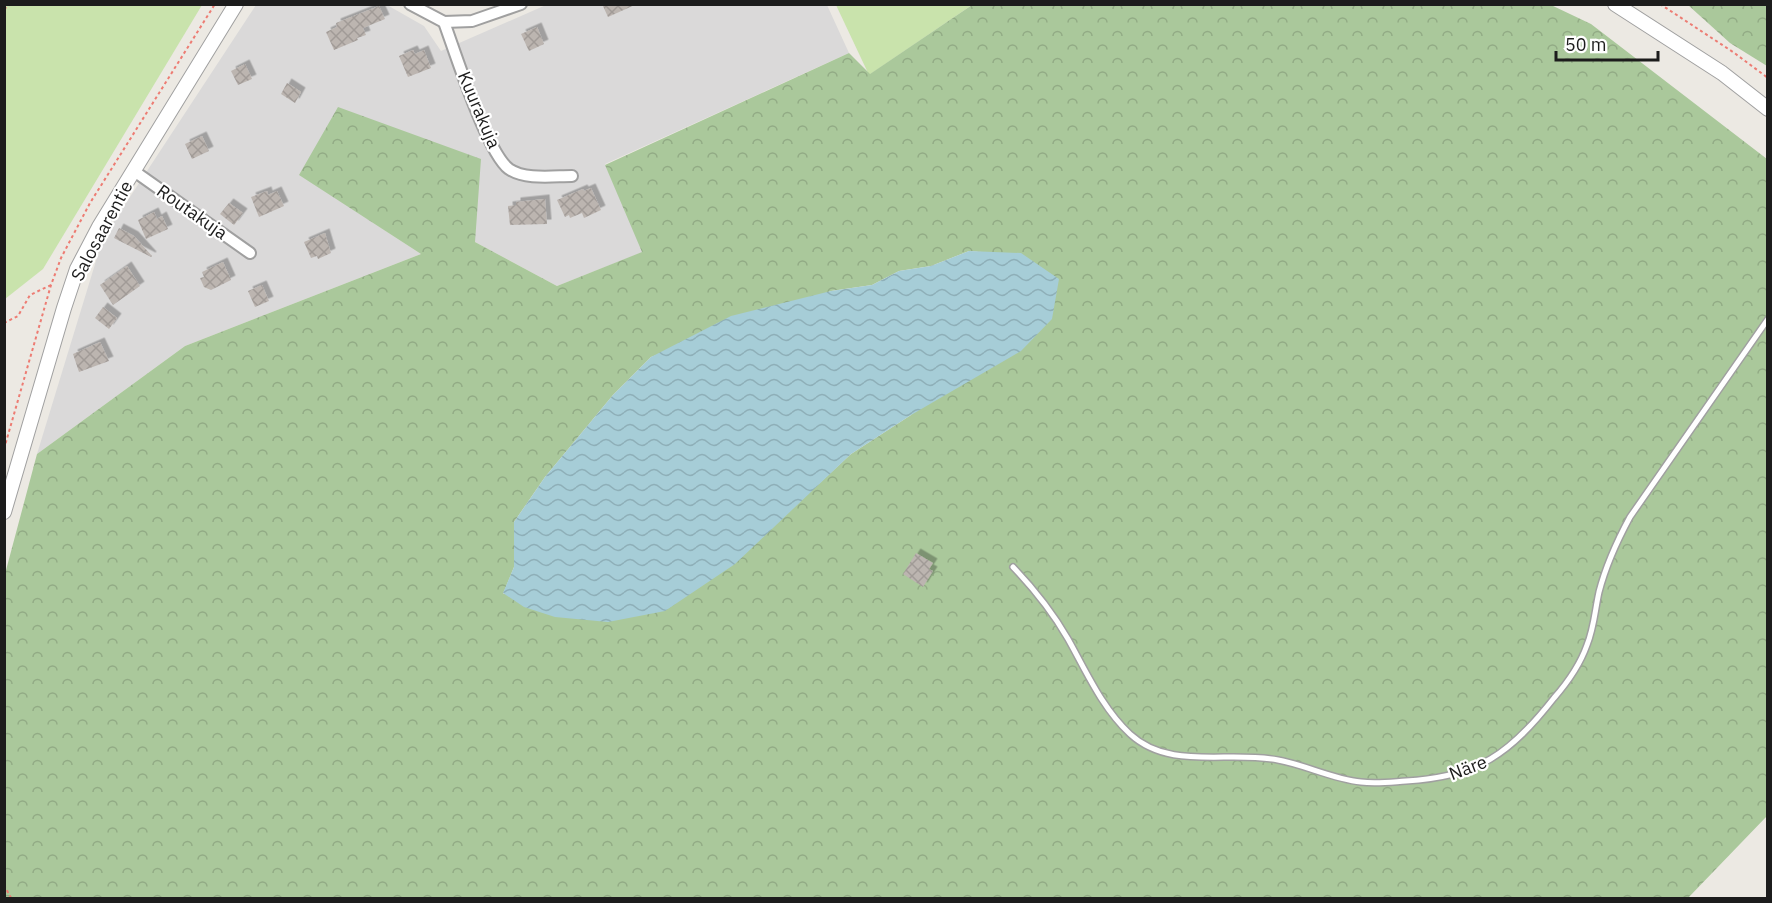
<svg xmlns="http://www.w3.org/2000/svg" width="1772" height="903" viewBox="0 0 1772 903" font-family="'IBM Plex Sans',sans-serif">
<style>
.residential{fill:#dad9d9}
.grass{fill:#c9e3ac}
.forest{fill:url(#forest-crowns);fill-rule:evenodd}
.water{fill:url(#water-waves)}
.building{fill:url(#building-cross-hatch);filter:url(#shadow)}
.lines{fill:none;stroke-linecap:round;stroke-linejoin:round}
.service-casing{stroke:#a0a0a0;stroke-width:8}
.minor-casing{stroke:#a0a0a0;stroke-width:14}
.tertiary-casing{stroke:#a0a0a0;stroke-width:16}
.path{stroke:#ed7c73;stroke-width:2;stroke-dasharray:3 3;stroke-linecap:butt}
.service{stroke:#fff;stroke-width:5}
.minor{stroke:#fff;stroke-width:10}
.tertiary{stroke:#fff;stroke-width:14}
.labels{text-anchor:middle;stroke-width:4.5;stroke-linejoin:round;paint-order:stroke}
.street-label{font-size:18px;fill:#1c1c1c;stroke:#fff}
</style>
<defs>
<pattern id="forest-crowns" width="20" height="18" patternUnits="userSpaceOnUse" patternTransform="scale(1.5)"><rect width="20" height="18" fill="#aac89b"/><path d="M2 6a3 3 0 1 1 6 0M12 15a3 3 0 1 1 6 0" fill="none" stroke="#92ab85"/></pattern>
<pattern id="water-waves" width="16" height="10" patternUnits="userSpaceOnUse" patternTransform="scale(1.5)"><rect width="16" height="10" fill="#a6cdd7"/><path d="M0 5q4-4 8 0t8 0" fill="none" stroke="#8eafb8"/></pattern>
<pattern id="building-cross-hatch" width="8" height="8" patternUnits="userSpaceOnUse" patternTransform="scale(1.5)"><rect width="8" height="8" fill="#bcb5b0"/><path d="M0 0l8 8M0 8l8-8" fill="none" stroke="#a19b97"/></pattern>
<filter id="shadow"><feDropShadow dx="4.5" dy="-4.5" stdDeviation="0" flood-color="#0004"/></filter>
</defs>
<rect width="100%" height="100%" fill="#ece9e3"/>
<path class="residential" d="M256 5H387L424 26 441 51 546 5H827L849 53 605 164 643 252 557 286 475 242 300 175 421 254 185 346 37 454 103 238Z"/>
<g class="grass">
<path d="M5 4 202 5 43 269 5 299Z"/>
<path d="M836 5H972L869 75Z"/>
</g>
<g class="forest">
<path d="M972 5H1551L1591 24 1767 159V816L1688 898H5V574L37 454 185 346 421 254 299 175 338 107 481 159 475 242 557 286 642 252 605 165 849 53 870 74ZM969 251 994 253 911 415 851 454 798 503 503 594 514 567V522L545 477 613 395 651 357 831 291 872 285 899 271 931 266Z"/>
<path d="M1688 5H1767V66L1730 43Z"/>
</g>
<path class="water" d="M969 251 1021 253 1059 279 1052 319 1021 351 911 415 851 454 735 564 665 611 608 622 555 617 524 607 503 593 514 567V522L545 477 613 395 651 357 731 316 831 291 872 285 899 271 931 266Z"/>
<g class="building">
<path d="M602 4H637L608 17Z"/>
<path d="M379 6 385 19 363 28 366 35 357 38 358 40 334 50 326 32 337 27 336 23Z"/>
<path d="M537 27 544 44 529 51 521 34Z"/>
<path d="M413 50 415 54 424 50 431 68 408 77 399 56Z"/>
<path d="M245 64 252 79 238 85 231 71Z"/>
<path d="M287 83 301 92 295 103 281 94Z"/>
<path d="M202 136 209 151 192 159 185 144Z"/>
<path d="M591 188 601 210 584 218 582 213 570 218 569 215 565 217 557 200 583 189 584 191Z"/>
<path d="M267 191 268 195 277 191 284 206 259 217 251 197Z"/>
<path d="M545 199 547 224 510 225 508 206 516 205V202Z"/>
<path d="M229 203 243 213 234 225 220 214Z"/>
<path d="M154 212 157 219 162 216 168 229 146 239 138 220Z"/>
<path d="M119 228 134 236 152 256 151 257 114 238Z"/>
<path d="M325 233 331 253 318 259 317 256 311 258 304 242Z"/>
<path d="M223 262 231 280 211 290 204 287 200 278 204 277 202 272Z"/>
<path d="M127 266 140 286 113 305 100 285Z"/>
<path d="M262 285 269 301 255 307 248 291Z"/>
<path d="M103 307 117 318 109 329 95 318Z"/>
<path d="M100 342 109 361 79 372 73 354Z"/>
<path d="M916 553 933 563 929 569 933 571 923 587 903 574Z"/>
</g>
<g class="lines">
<g class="service-casing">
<path id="service" d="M1013 567C1034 589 1053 613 1068 639 1086 671 1102 708 1130 734 1170 771 1228 750 1278 760 1306 765 1332 779 1361 782 1376 784 1391 782 1406 781 1478 777 1510 754 1554 698 1568 682 1580 665 1587 645 1594 628 1595 610 1599 592 1606 565 1617 541 1630 517L1768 319"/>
</g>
<g class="minor-casing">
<g id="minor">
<path d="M410 4 444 22 472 21 521 4"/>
<path d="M444 22C455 52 487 153 509 169 525 180 553 176 572 176"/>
<path d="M134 171 250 253"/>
</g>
</g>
<g class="tertiary-casing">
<g id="tertiary">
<path d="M1615 4 1722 73 1768 109"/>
<path d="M4 512 64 308 77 269 99 227 236 4"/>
</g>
</g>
<g class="path">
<path d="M1660 4 1733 52 1768 78"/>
<path d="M4 9 11 4"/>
<path d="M4 323 18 316 30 295 51 285"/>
<path d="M4 449 51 285 61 258 90 203 215 4"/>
<path d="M4 885 11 898"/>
</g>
<use href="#service" class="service"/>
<use href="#minor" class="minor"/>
<use href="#tertiary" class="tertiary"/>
</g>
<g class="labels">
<g class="street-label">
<text transform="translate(479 110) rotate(67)" y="6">Kuurakuja</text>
<text transform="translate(192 212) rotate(35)" y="6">Routakuja</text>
<text transform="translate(102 231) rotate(-62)" y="6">Salosaarentie</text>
<text transform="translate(1468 768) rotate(-21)" y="6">Näre</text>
</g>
</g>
<rect width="1772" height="903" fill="none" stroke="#1c1c1c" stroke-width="12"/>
<path d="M1556 51v9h102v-9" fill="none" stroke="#1c1c1c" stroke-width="3"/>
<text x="1565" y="51" font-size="18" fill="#1c1c1c" stroke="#ffffff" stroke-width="4.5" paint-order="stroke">50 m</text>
</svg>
